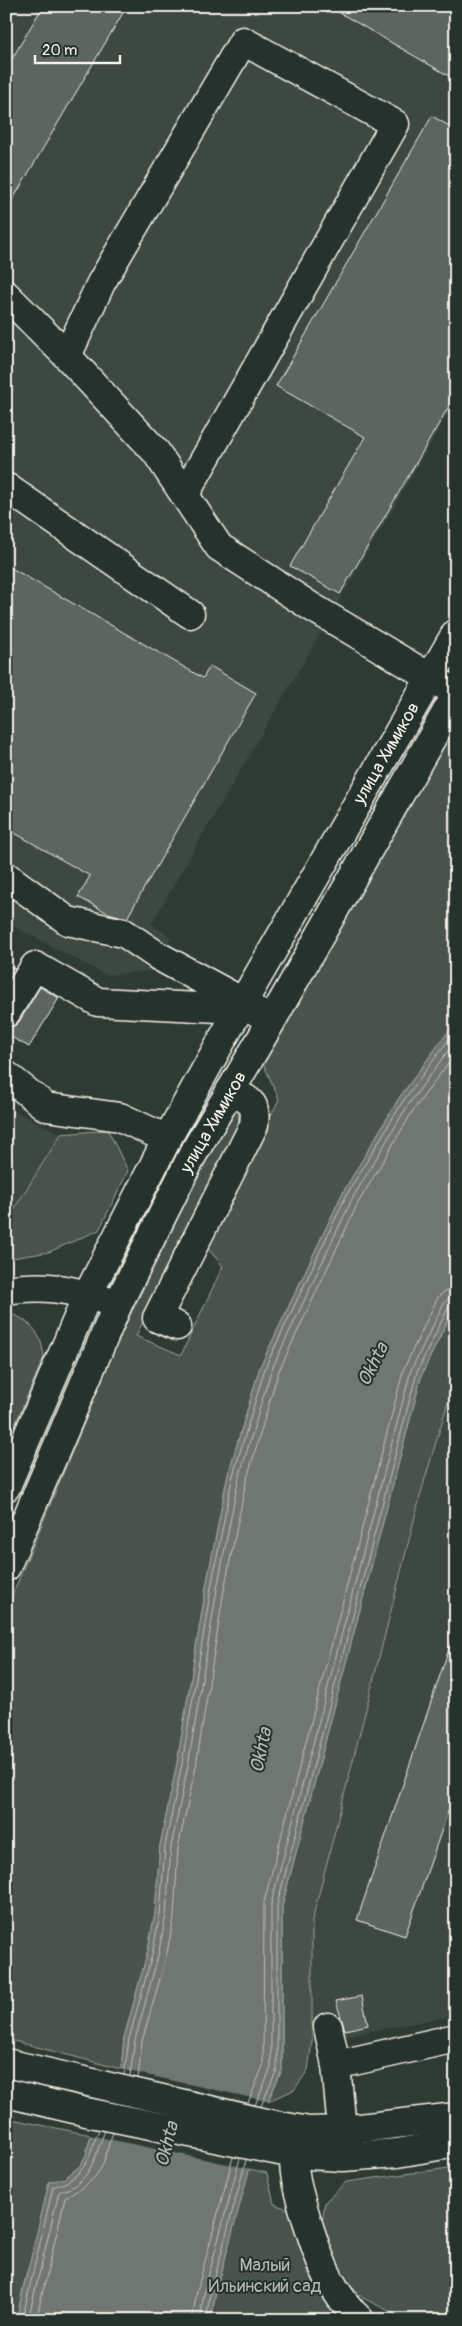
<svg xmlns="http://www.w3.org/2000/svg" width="462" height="2326" viewBox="0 0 462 2326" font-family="Pangolin,sans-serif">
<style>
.built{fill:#3c4841}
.green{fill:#48524c;stroke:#9ea29a}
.water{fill:#6f7770;stroke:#a4a8a0}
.pier{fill:#2e3b34}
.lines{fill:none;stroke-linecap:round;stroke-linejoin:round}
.shore{stroke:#bfc0b8;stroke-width:1}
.building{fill:#5c655e;stroke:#f4f1e8}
.minor-casing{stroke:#f4f1e8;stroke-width:31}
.major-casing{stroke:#f4f1e8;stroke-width:31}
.minor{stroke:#26332d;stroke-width:28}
.major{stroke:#26332d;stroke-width:28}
.labels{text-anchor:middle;stroke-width:4;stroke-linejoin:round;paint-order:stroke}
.street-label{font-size:18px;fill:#f4f1e8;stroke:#26332d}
.park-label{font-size:18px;fill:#b8b9b1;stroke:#26332d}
.water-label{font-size:19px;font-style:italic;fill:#b8bab2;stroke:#26332d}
</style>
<rect width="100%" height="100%" fill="#2e3b34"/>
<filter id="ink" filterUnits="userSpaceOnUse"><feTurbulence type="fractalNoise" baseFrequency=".02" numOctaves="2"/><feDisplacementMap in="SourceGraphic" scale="10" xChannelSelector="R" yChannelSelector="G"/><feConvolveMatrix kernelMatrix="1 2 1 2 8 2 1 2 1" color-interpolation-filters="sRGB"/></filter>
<g filter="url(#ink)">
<g class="built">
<path d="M6 6H456V400L151 924 171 937 152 971 106 975 6 922Z"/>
<path d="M6 1107 61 1134 13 1211 6 1212Z"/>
<path d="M456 1375V2015L312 2042V1921L422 1489Z"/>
</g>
<g class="green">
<path d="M456 724V1021L399 1098 342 1194 260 1367 227 1478 206 1587 177 1763 160 1845 155 1913 147 1954 124 2038 121 2069 6 2039V1610L123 1330 233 1106 238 1112 239 1125 136 1336 181 1355 223 1266 207 1248 279 1099 263 1063Z"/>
<path d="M108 1130 128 1171 99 1230 49 1252 6 1259V1212L13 1211 61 1134Z"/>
<path d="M456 1303V1375L422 1489 312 1921V2042L308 2070 294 2090 268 2101 282 2070V1906L422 1374Z"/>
<path d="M6 1312C30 1320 41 1331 44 1357L6 1446Z"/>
<path d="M6 2118 91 2135 86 2155 80 2166 65 2178 27 2271 16 2320H6Z"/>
<path d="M456 2167V2320H407L363 2298 339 2274 321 2230 325 2202 346 2182Z"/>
<path d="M249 2169 267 2173 274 2204 290 2210 309 2274 339 2320H211L215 2296Z"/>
</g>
<path class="water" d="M456 1021V1303L422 1374 282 1906V2070L268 2101 215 2296 211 2320H16L49 2182 65 2178 80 2166 86 2155 91 2135 121 2069 124 2038 147 1954 155 1913 160 1845 177 1763 206 1587 227 1478 260 1367 342 1194 399 1098Z"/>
<path class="pier" d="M119 2069 271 2102 251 2169 89 2135Z"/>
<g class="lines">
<g class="shore">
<path d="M124 2075 129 2039 152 1955 160 1914 165 1846 182 1764 211 1588 232 1479 265 1368 346 1196 403 1101 456 1030"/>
<path d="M130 2076 135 2040 158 1956 166 1915 171 1847 188 1765 217 1589 238 1481 271 1371 352 1199 408 1105 456 1040"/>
<path d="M138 2078 142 2041 166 1958 174 1917 178 1848 196 1766 224 1590 246 1482 278 1373 358 1203 414 1109 456 1053"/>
<path d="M248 2103 263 2066 264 1902 404 1368 438 1297 445 1291 456 1289"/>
<path d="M255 2105 271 2068V1904L411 1370 444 1303 449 1298 456 1296"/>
<path d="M261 2106 277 2069V1905L417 1372 449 1306 456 1303"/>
<path d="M22 2320 53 2187C58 2185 64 2184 68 2181 91 2167 89 2152 99 2130"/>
<path d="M28 2320 59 2192C62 2190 66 2190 70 2188 94 2175 95 2154 105 2131"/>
<path d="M36 2320 65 2198C80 2189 95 2182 103 2164 107 2154 108 2143 113 2133"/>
<path d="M192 2320 197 2291 233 2157"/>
<path d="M200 2320 204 2293 240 2158"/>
<path d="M206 2320 210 2295 246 2160"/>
</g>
</g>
<g class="building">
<path d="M43 6H127L6 211V69Z"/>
<path d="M328 6H456V80Z"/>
<path d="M432 116 456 130V394L340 594 290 566 365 437 276 386Z"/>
<path d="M6 565 203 678 210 666 256 693 127 918 108 913 78 897 90 876 6 828Z"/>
<path d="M6 964 15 969 6 983Z"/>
<path d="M40 987 59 998 29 1047 6 1034V1029L14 1026 19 1022Z"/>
<path d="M452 1640 456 1641V1811L449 1809 405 1936 357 1920Z"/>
<path d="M362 1996 368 2025 345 2030 336 2001Z"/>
</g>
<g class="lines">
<g class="minor-casing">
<g id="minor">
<path d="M6 295 67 356 156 452 219 547 310 606 445 686"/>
<path d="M67 356 101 283 243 41 395 124 185 494"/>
<path d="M6 487 190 614"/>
<path d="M6 876 68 921 124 933 158 956 243 1002 257 1012"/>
<path d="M6 1013 35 966 98 1002 239 1009"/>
<path d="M6 1075 46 1107 120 1117 167 1139"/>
<path d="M6 1290C43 1284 70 1289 104 1300"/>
<path d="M177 1326 157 1318 254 1125C257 1101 250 1101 230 1091"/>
<path d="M6 1487 88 1294 167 1139 243 1002 456 633"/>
<path d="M6 1567 118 1304 193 1154 271 1022 456 695"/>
<path d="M328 2027 336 2065 342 2130"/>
<path d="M336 2065 456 2038"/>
<path d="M294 2154C293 2176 299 2194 305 2214 317 2254 329 2291 360 2320"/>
</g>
</g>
<g class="major-casing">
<g id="major">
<path d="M6 2063 275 2125 309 2131 342 2130 456 2117"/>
<path d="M6 2093 86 2112 294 2154 343 2157 397 2153 456 2143"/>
</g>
</g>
<use href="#minor" class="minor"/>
<use href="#major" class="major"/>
</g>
</g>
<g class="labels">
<g class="street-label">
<text transform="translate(386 753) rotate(-60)" y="6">улица Химиков</text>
<text transform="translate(213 1122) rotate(-60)" y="6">улица Химиков</text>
</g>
<g class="park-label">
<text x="265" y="2271">Малый<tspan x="265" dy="21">Ильинский сад</tspan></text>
</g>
<g class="water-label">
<text transform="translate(372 1364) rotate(-63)" y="7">Okhta</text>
<text transform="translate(260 1750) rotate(-78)" y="7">Okhta</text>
<text transform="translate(166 2144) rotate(-76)" y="7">Okhta</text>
</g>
</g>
<rect width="462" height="2326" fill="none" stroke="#26332d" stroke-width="25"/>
<rect x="12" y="12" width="437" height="2301" fill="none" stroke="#f4f1e8" stroke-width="2" filter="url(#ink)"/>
<path d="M35 55v8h85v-8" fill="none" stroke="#f4f1e8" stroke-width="2.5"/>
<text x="42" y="55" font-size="15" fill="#f4f1e8" stroke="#26332d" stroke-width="4" paint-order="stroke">20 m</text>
</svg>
